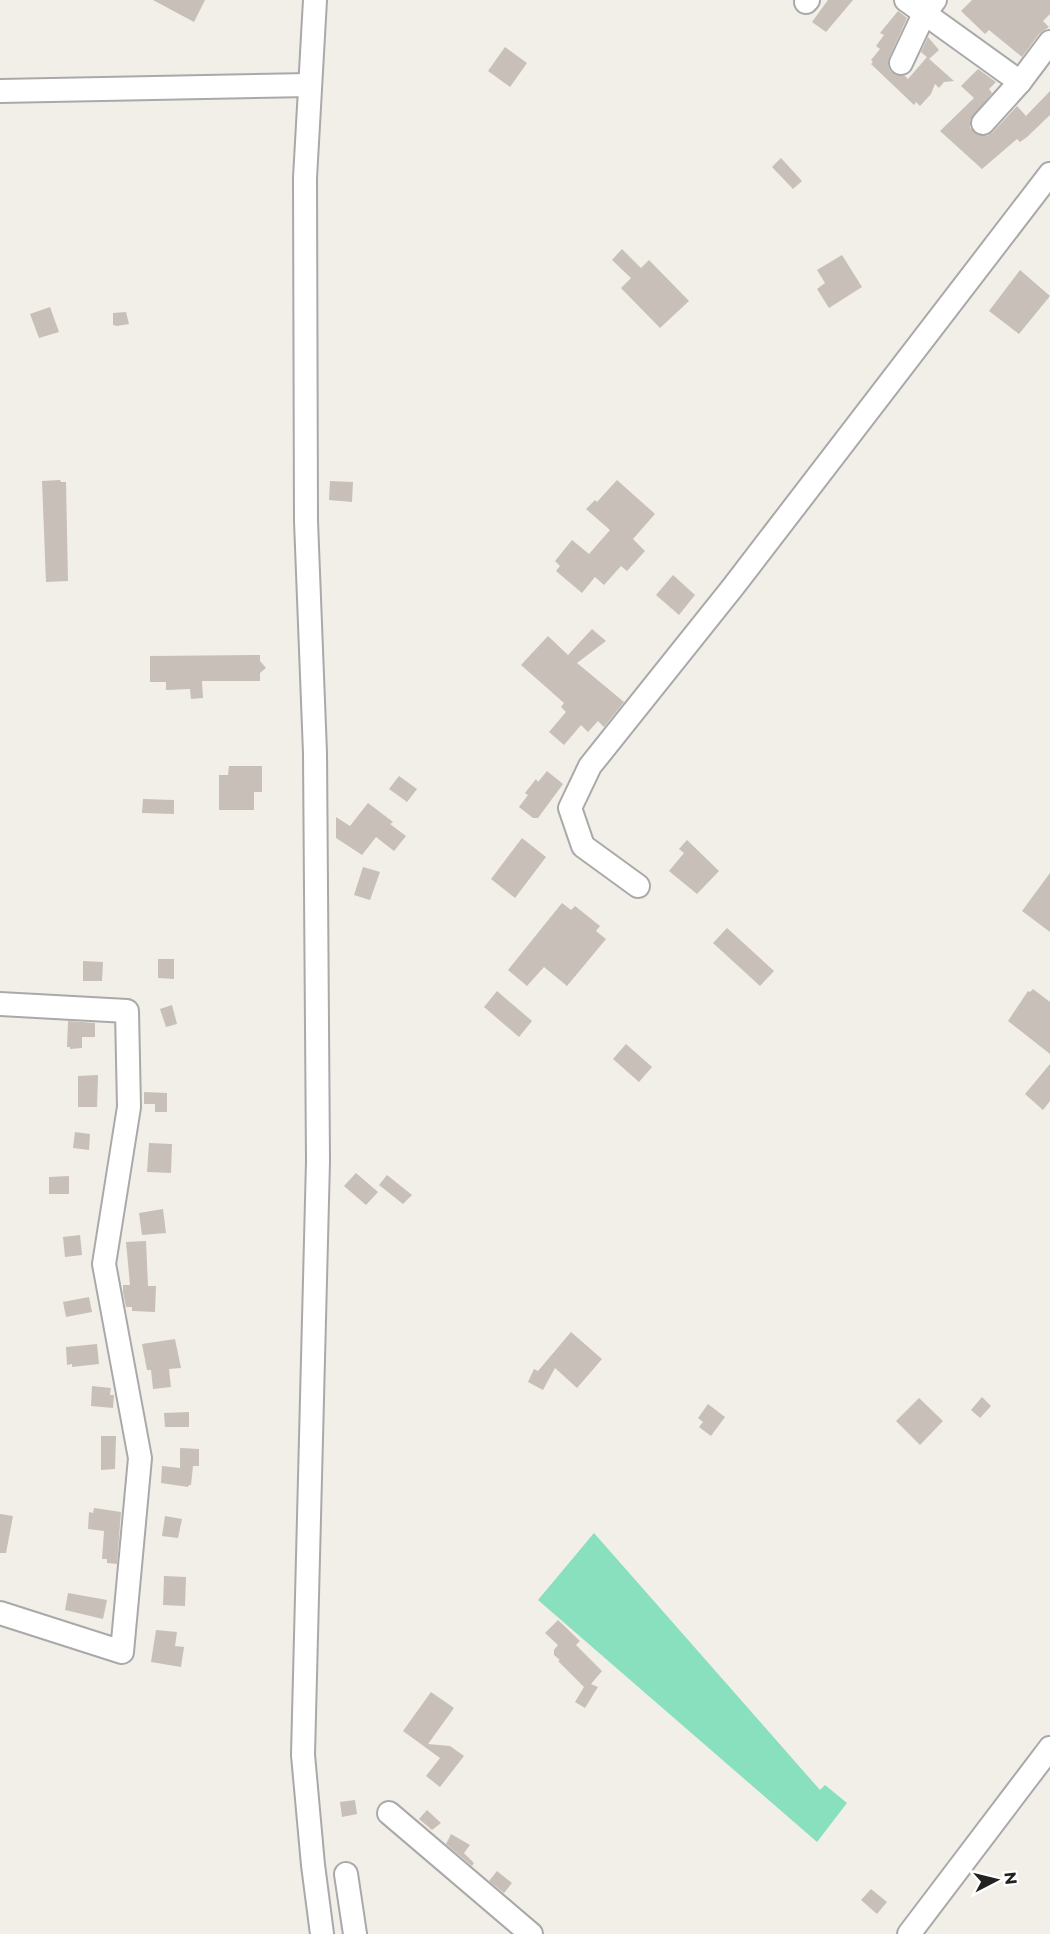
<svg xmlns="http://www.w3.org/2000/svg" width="1050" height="1934" viewBox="0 0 1050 1934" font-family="Montserrat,sans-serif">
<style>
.pitch{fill:#88e0be}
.building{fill:#c7bfb8}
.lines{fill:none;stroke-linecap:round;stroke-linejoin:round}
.minor-casing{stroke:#a9a9a9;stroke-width:26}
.minor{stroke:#fff;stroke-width:22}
</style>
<rect width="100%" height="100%" fill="#f2efe9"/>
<path class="pitch" d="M594 1533 820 1790 825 1785 847 1803 817 1842 538 1600Z"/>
<g class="building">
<path d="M153 0H205L194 22Z"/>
<path d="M828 0H853L826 32 812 22Z"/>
<path d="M972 0H1050V14L1043 21 1049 27 1039 34 1022 57 989 30 985 34 961 11Z"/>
<path d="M898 11 907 18 889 58 888 65 890 71 896 75 905 76 908 79 927 57 954 81 944 82 939 88 935 84 931 94 920 106 916 102 914 105 871 64 873 62 871 60 880 49 876 46 884 35 880 33Z"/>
<path d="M928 37 939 50 929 59 921 52Z"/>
<path d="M505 47 527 63 510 87 488 71Z"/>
<path d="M978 69 996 82 989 89 992 93 970 120V128L980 136H987L993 132 1017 106 1026 116 1050 91V115L1027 137 1020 142 1017 139 982 169 940 131 974 98 961 86Z"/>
<path d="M781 158 802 181 793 189 772 167Z"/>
<path d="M622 249 641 268 649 260 689 301 660 328 621 288 631 278 612 260Z"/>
<path d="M842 255 862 287 829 308 817 289 825 283 817 270Z"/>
<path d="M1020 270 1050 296 1019 334 989 311Z"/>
<path d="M50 307 59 332 39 338 30 314Z"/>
<path d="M126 312 129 324 117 326 113 325V313Z"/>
<path d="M60 480 61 482H66L68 581 46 582 42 481Z"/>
<path d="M617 480 655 514 633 539 645 551 627 571 621 566 604 585 595 577 582 593 556 571 560 566 555 561 572 540 589 554 610 530 586 509 595 500 597 502Z"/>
<path d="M330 481 353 482 352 502 329 500Z"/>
<path d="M673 575 695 595 679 615 656 595Z"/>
<path d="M592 629 606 641 577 663 624 702 604 727 598 721 588 732 581 725 564 745 549 732 566 712 561 707 564 703 521 665 548 636 568 655Z"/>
<path d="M260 655V661L266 668 260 673V681H202L203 698 191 699 190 689 166 690V682H150V656Z"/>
<path d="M229 766H262V792H254V810H219V775H228Z"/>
<path d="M547 771 563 784 538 818H533L519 807 528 795 525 793 536 779 538 782Z"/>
<path d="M399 776 417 789 407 802 389 789Z"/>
<path d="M143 799 174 800V814L142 813Z"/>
<path d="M368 803 393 822 390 824 406 836 394 851 376 837 362 855 336 838V817L350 826Z"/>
<path d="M522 838 546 857 515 898 491 879Z"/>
<path d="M687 840 719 871 697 894 669 871 684 853 679 849Z"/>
<path d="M363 867 380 872 370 900 354 895Z"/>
<path d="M1050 873V932L1022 911Z"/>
<path d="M562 903 571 910 575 906 600 926 596 931 606 939 567 986 544 967 527 986 508 970Z"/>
<path d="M727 928 774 971 760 986 713 943Z"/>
<path d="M158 959H174V979L158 978Z"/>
<path d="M83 961 103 962 102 981H83Z"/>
<path d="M1033 989 1050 1002V1054L1008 1021 1028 991 1030 992Z"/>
<path d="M497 991 532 1021 519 1037 484 1007Z"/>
<path d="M172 1005 177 1024 166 1027 160 1009Z"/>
<path d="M68 1021 95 1023V1037H82V1048L70 1049V1047H67Z"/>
<path d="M626 1044 652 1067 639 1082 613 1059Z"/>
<path d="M1050 1064V1101L1043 1110 1025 1094Z"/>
<path d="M98 1075 97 1107H78V1076Z"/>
<path d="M144 1092 167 1093V1112H155V1104H144Z"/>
<path d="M75 1132 90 1134 89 1150 73 1148Z"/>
<path d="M149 1143 172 1144 171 1173 147 1172Z"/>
<path d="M356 1173 378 1192 366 1205 344 1186Z"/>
<path d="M387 1175 412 1195 403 1204 379 1185Z"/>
<path d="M69 1176V1194H49V1177Z"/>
<path d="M163 1209 166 1233 142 1235 139 1213Z"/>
<path d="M80 1235 82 1255 65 1257 63 1237Z"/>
<path d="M146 1241 148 1286H156L155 1312 132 1311V1307H126L123 1292V1285H130L126 1242Z"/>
<path d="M89 1297 92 1312 66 1317 63 1302Z"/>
<path d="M571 1332 602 1359 577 1388 555 1368 543 1390 528 1382 534 1369 538 1371Z"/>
<path d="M175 1339 181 1368 169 1369 171 1387 153 1389 151 1370H147L142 1344Z"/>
<path d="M97 1344 99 1364 72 1367V1364L67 1365 66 1347Z"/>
<path d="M92 1386 111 1388 110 1395H114L113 1408 91 1406Z"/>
<path d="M982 1397 991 1406 980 1418 971 1410Z"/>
<path d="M919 1398 943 1421 920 1445 896 1421Z"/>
<path d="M708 1404 725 1417 711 1436 699 1427 703 1422 698 1418Z"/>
<path d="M189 1412V1427H165L164 1413Z"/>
<path d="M101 1436H116L115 1469 101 1470Z"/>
<path d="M180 1448 199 1449V1466H193L191 1485H189L188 1487 161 1483 162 1466 180 1468Z"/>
<path d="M94 1508 121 1512 117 1564 107 1563V1559H102L104 1531 88 1529 89 1512 93 1513Z"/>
<path d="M0 1514 13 1516 6 1553H0Z"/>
<path d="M165 1516 182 1519 178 1538 162 1536Z"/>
<path d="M164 1576 186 1577 185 1606 163 1605Z"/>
<path d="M68 1593 107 1600 103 1619 65 1610Z"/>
<path d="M558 1620 580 1641 576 1645 602 1671 591 1684 598 1687 585 1708 575 1702 584 1687 558 1661 560 1660 554 1655V1650L558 1645 545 1633Z"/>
<path d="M156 1630 177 1632 175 1646 184 1647 181 1667 151 1662Z"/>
<path d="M431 1692 454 1708 428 1744 450 1746 464 1756 440 1787 426 1776 440 1758 403 1731Z"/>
<path d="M355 1800 357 1814 342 1817 340 1802Z"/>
<path d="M427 1810 441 1823 432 1830 419 1819Z"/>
<path d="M451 1834 470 1845 464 1853 474 1863 472 1866 446 1844Z"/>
<path d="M497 1871 512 1883 504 1893 489 1881Z"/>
<path d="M871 1889 887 1902 877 1914 861 1900Z"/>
</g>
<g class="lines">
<g class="minor-casing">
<g id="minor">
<path d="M315 0 305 178 306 521 315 753 318 1161 303 1755 313 1865 322 1934"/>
<path d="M906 0 1020 82"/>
<path d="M806 2 808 0"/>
<path d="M901 63 924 14 935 0"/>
<path d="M0 91 310 85"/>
<path d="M983 123 1020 82 1050 42"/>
<path d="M638 886 583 846 570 808 590 766 733 587 1050 174"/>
<path d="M0 1004 127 1011 129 1107 104 1264 140 1458 122 1652 0 1613"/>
<path d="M389 1813 531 1934"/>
<path d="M346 1874 355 1934"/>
<path d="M909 1934 1050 1748"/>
</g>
</g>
<use href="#minor" class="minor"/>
</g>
<g transform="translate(996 1880) rotate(83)" stroke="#ffffff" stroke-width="4.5" paint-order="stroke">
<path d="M0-4.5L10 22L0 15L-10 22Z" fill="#222222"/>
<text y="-9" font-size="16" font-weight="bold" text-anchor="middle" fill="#222222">N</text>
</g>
</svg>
